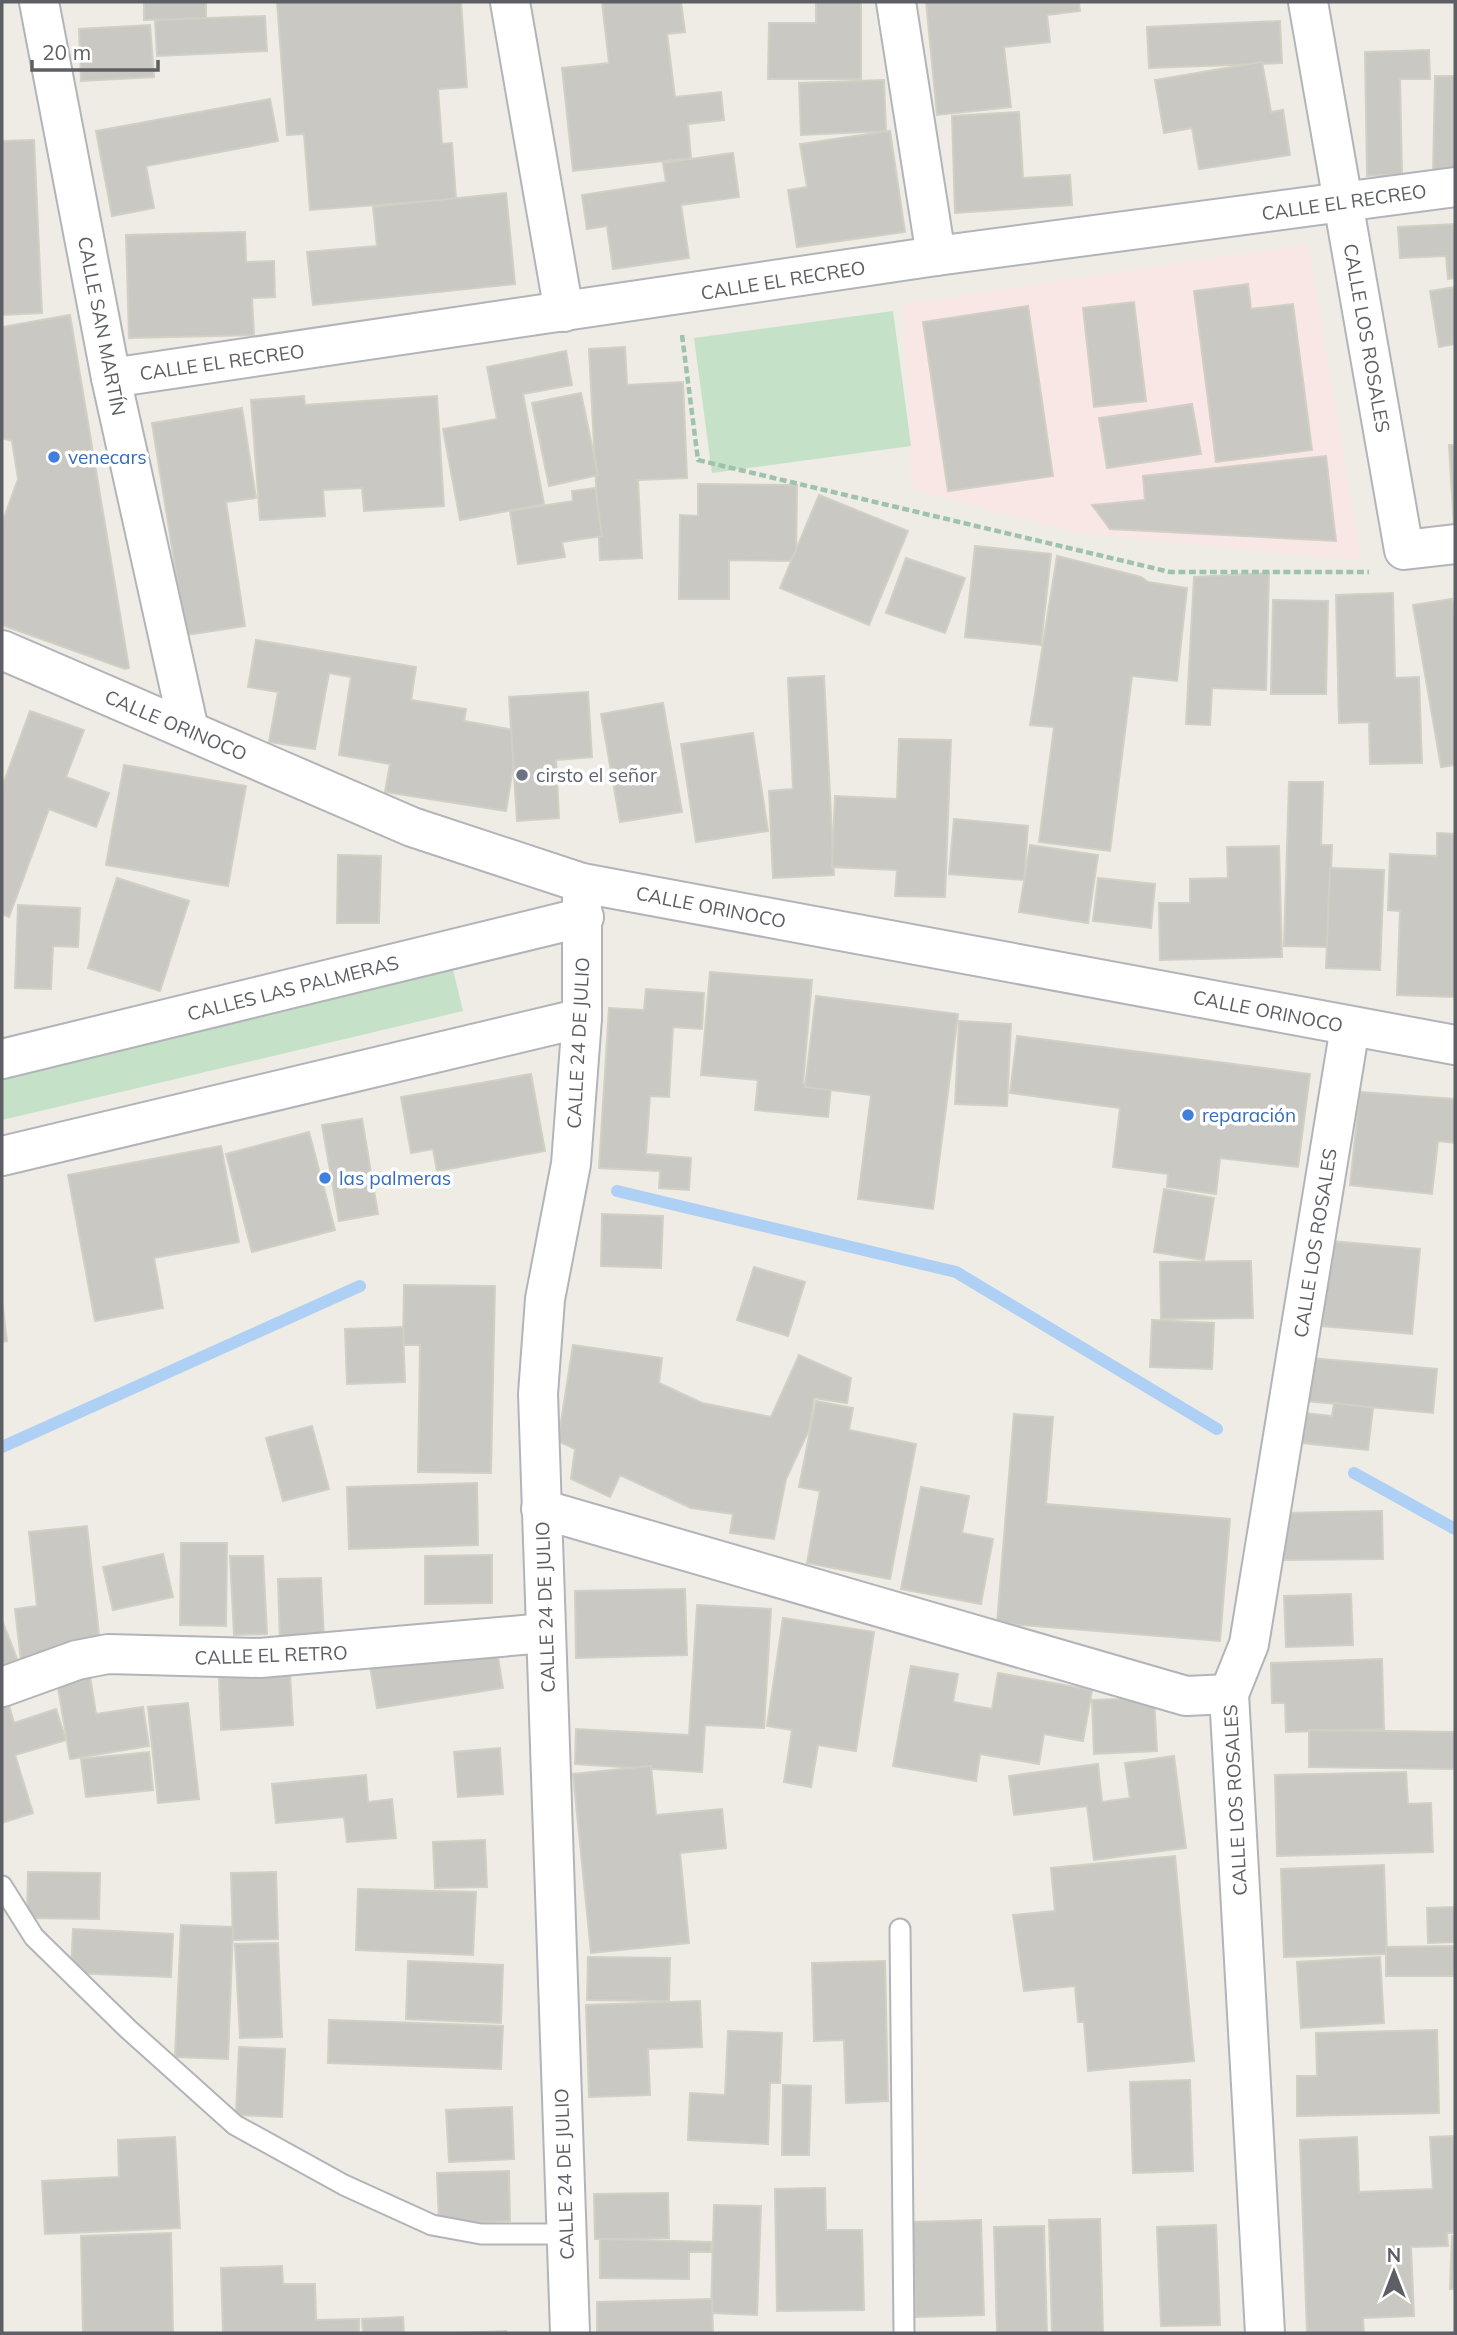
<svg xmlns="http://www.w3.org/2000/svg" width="1457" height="2335" viewBox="0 0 1457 2335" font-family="Mulish,sans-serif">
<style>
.medical{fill:#f8e7e4}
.green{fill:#c5e2c8}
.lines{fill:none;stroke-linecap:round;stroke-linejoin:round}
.stream{stroke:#aed0f5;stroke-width:12}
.building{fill:#c9c8c2;stroke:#d2cfc4;stroke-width:2}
.lane-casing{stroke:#b2b4b9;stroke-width:23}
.street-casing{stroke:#b2b4b9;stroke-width:42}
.path{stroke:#9fc2ac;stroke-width:4.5;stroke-dasharray:7 3.5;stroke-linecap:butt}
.lane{stroke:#fff;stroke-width:19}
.street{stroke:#fff;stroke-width:38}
.shop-dot{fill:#3f7fe0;stroke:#fff;stroke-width:2.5}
.worship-dot{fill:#6b7280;stroke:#fff;stroke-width:2.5}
.labels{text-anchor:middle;stroke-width:7;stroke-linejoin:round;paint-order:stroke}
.street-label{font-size:19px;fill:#5d5f64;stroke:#fff}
.shop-label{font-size:19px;fill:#366cbe;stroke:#fff;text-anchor:start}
.worship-label{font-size:19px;fill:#5b616d;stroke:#fff;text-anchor:start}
</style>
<rect width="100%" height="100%" fill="#eeece5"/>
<path class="medical" d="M1308 244 1361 561 1072 532 912 489 903 304Z"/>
<g class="green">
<path d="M893 311 911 446 712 473 694 338Z"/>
<path d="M453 970 463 1011 2 1120V1077Z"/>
</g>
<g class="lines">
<g class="stream">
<path d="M617 1191 956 1272 1217 1429"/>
<path d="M2 1447 360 1286"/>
<path d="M1354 1473 1455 1529"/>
</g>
</g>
<g class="building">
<path d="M144 2H206V18L144 20Z"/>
<path d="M277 2H461L467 87 438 89 442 144 452 143 456 199 310 210 304 134 287 135Z"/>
<path d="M602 2H681L685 32 667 34 675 97 721 92 724 120 688 124 691 158 573 171 562 68 609 63Z"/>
<path d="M816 2H861V79H768L769 23H816Z"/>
<path d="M926 2H1079L1080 11 1047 15 1050 42 1004 47 1011 107 937 115Z"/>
<path d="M265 16 267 51 157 56 155 20Z"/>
<path d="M1280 21 1282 63 1149 68 1147 27Z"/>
<path d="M150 25 154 77 81 81 79 29Z"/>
<path d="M1429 50 1430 79H1400L1402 174 1367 176 1365 52Z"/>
<path d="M1262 62 1271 112 1283 110 1290 155 1199 169 1192 128 1164 133 1155 80Z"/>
<path d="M1435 76H1455V175H1433Z"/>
<path d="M884 80 886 131 801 135 799 83Z"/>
<path d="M270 99 278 141 146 166 154 208 112 216 96 131Z"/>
<path d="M1019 112 1023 178 1070 175 1072 205 955 213 952 116Z"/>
<path d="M890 131 905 232 797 247 788 190 807 187 800 144Z"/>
<path d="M34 140 42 313 2 315V141Z"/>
<path d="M733 153 739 197 681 205 689 258 613 269 607 226 587 229 582 195 666 182 663 163Z"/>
<path d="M506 193 515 284 313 305 307 252 377 246 373 207Z"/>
<path d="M1455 224V278L1448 279 1446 256 1400 258 1398 227Z"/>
<path d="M245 232 246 262 274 261 275 297 252 298 254 335 129 338 126 235Z"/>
<path d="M1248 284 1251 309 1293 304 1312 450 1216 462 1194 291Z"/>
<path d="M1455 287V344L1439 347 1430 291Z"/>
<path d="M1134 302 1146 401 1094 407 1083 308Z"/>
<path d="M1028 306 1053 476 948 491 923 322Z"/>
<path d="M70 315 129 668 125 669 2 625V523L18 479 12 441 2 438V327Z"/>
<path d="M625 347 627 385 683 382 687 478 638 480 642 558 600 560 589 349Z"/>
<path d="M566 351 572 385 523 394 544 504 460 520 443 429 497 419 487 367Z"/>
<path d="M581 393 598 475 549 486 532 403Z"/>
<path d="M304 396 305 405 437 396 444 506 364 511 362 488 323 490 325 516 260 520 251 400Z"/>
<path d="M1192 404 1201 454 1107 468 1099 418Z"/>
<path d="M242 408 256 498 226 502 245 626 186 635 152 423Z"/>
<path d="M1449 445H1455V526H1454Z"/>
<path d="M1326 456 1336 541 1110 529 1092 505 1145 500 1143 476Z"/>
<path d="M698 484 797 485 796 561 729 560V599H679L680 515 698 516Z"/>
<path d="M595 488 602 536 562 542 565 557 518 564 510 511 573 501 572 491Z"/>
<path d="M819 495 908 531 869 625 780 588Z"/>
<path d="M975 546 1051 554 1041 645 965 637Z"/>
<path d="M1057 556 1141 577 1148 582 1187 588 1177 681 1132 676 1110 851 1039 842 1054 727 1030 725Z"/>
<path d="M906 558 965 578 945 633 886 613Z"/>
<path d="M1269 573 1266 690 1212 688 1210 725 1186 724 1194 577Z"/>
<path d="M1393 593 1395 678 1419 677 1422 763 1370 764 1369 722 1339 723 1336 595Z"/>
<path d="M1452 599 1455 615V765L1441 767 1413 605Z"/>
<path d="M1273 600 1328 601 1326 694H1271Z"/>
<path d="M256 640 416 667 411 700 466 709 464 721 519 731 506 811 385 792 390 764 339 755 351 677 329 673 315 749 269 742 278 692 248 687Z"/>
<path d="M824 676 834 875 773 878 769 791 793 789 788 678Z"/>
<path d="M588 692 592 757 556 760 559 818 517 821 509 697Z"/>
<path d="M663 703 682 812 620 822 601 714Z"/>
<path d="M30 711 84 730 66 777 109 793 96 827 49 809 9 917 2 914V787Z"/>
<path d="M753 733 768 831 696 842 681 744Z"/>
<path d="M899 739 951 740 945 897 895 896 897 870 832 867 835 796 897 799Z"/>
<path d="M124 765 246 786 228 886 106 865Z"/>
<path d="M1289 782H1323L1321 845H1332L1328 947 1284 946Z"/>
<path d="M954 819 1028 826 1024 880 949 874Z"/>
<path d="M1437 833 1455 834V997L1397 995 1400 911 1388 910 1390 854 1437 856Z"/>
<path d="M1030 845 1098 855 1088 923 1019 912Z"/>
<path d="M1279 846 1282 957 1160 960 1159 903H1190V879L1228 878 1227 847Z"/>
<path d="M338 855 381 856 379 923H337Z"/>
<path d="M1330 868 1384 870 1380 970 1326 968Z"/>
<path d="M117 878 189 901 160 991 88 968Z"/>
<path d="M1098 878 1155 884 1151 928 1093 921Z"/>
<path d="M18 905 80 908 78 947 53 946 51 989 15 988Z"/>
<path d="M710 972 812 980 803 1083 831 1086 828 1117 755 1110 758 1080 701 1075Z"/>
<path d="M646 989 704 993 702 1029 673 1027 669 1097 650 1096 646 1154 691 1158 689 1190 659 1188 660 1171 599 1168 609 1008 644 1010Z"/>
<path d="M816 996 958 1014 933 1209 858 1199 871 1095 805 1087Z"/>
<path d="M959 1021 1011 1024 1007 1106 955 1104Z"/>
<path d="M1017 1036 1310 1074 1298 1167 1220 1158 1216 1194 1167 1187 1168 1174 1113 1167 1120 1108 1010 1093Z"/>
<path d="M531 1074 545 1151 437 1171 433 1149 411 1153 401 1097Z"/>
<path d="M1360 1092 1455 1099V1143L1438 1141 1432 1194 1350 1185Z"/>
<path d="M362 1119 378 1214 339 1221 322 1125Z"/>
<path d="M309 1132 335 1230 252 1252 226 1154Z"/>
<path d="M221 1146 239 1242 154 1258 163 1308 95 1321 68 1175Z"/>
<path d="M1164 1189 1214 1198 1204 1260 1154 1252Z"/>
<path d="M602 1214 663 1216 661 1268 601 1266Z"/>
<path d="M1331 1241 1420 1249 1412 1334 1322 1326Z"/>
<path d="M1251 1261 1253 1318 1161 1319 1160 1262Z"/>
<path d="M754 1267 805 1282 788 1336 737 1320Z"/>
<path d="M404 1285 495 1286 491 1473 418 1472 420 1345H403Z"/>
<path d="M2 1302 7 1341 2 1342Z"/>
<path d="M1152 1320 1214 1323 1212 1369 1150 1367Z"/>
<path d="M403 1327 405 1382 347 1384 345 1329Z"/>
<path d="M573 1345 662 1358 659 1383 702 1403 771 1417 799 1355 851 1378 847 1403 814 1398 809 1430 786 1479 774 1539 730 1533 733 1514 691 1508 620 1475 610 1497 571 1479 575 1449 558 1441Z"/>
<path d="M1310 1358 1437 1369 1433 1413 1306 1401Z"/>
<path d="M816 1401 853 1408 849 1430 916 1444 890 1579 807 1563 820 1491 799 1487Z"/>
<path d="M1334 1403 1373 1408 1368 1450 1302 1443 1305 1413 1332 1416Z"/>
<path d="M1014 1414 1053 1417 1046 1504 1230 1519 1220 1641 997 1623Z"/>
<path d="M312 1426 329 1489 283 1501 266 1438Z"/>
<path d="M477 1483 478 1545 349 1549 347 1487Z"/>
<path d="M921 1487 969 1496 962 1533 993 1539 981 1604 901 1589Z"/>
<path d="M1382 1511 1383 1559 1284 1560 1283 1513Z"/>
<path d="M87 1526 101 1653 21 1661 15 1609 37 1606 29 1532Z"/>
<path d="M181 1543H227L226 1626 180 1625Z"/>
<path d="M163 1554 173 1597 113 1610 103 1567Z"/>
<path d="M492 1555V1603L425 1604V1556Z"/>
<path d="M230 1556H263L267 1634 234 1635Z"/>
<path d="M321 1578 324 1640 280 1642 278 1579Z"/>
<path d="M685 1589 687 1655 576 1658 575 1591Z"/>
<path d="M1351 1594 1353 1645 1286 1647 1284 1596Z"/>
<path d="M697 1605 771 1609 764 1728 705 1725 702 1772 575 1764 576 1729 689 1735Z"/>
<path d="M783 1618 874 1632 856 1751 818 1745 811 1787 784 1782 792 1730 767 1726Z"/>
<path d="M2 1620 19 1664 2 1670Z"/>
<path d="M496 1645 503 1688 377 1708 370 1666Z"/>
<path d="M1382 1659 1384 1729 1286 1732 1285 1703H1272L1271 1663Z"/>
<path d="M911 1666 958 1674 953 1702 992 1709 998 1673 1092 1690 1083 1741 1044 1734 1039 1764 980 1754 976 1781 893 1766Z"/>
<path d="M89 1670 96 1714 143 1707 149 1746 70 1759 56 1676Z"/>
<path d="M290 1674 293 1725 221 1730 219 1678Z"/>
<path d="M5 1691 14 1723 56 1709 66 1740 15 1755 33 1813 2 1823V1692Z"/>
<path d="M1154 1698 1157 1751 1094 1754 1092 1700Z"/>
<path d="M188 1703 199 1799 158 1803 148 1707Z"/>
<path d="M1309 1730 1455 1732V1769L1309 1767Z"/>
<path d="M500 1748 503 1794 458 1797 454 1752Z"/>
<path d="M149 1752 153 1790 86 1797 81 1759Z"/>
<path d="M1174 1756 1186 1848 1094 1860 1087 1806 1014 1815 1009 1776 1098 1764 1102 1802 1130 1798 1125 1763Z"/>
<path d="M651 1766 656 1815 722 1809 726 1848 680 1853 689 1943 591 1953 573 1774Z"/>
<path d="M1406 1772 1408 1804 1431 1803 1433 1852 1277 1856 1275 1775Z"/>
<path d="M366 1775 368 1802 392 1799 396 1838 347 1842 344 1817 276 1823 272 1784Z"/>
<path d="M485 1840 487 1887 435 1888 433 1842Z"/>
<path d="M1175 1856 1194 2061 1088 2071 1084 2022H1078L1075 1986 1024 1991 1013 1915 1055 1911 1051 1868Z"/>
<path d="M1384 1865 1387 1954 1284 1957 1281 1869Z"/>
<path d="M28 1872 100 1873 99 1919 27 1918Z"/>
<path d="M276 1872 278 1939 233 1940 231 1873Z"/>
<path d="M358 1889 476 1892 473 1955 356 1950Z"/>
<path d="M1455 1907V1942L1428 1943 1427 1908Z"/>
<path d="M181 1925 233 1927 228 2059 175 2057Z"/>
<path d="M73 1929 173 1934 171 1977 71 1973Z"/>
<path d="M278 1943 282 2037 240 2038 235 1944Z"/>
<path d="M1455 1946V1976H1386V1947Z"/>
<path d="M588 1957 670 1958 669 2001 587 2000Z"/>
<path d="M1380 1957 1384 2023 1301 2028 1297 1962Z"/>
<path d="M408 1961 503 1965 501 2023 406 2019Z"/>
<path d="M885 1961 888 2101 846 2103 844 2040 814 2041 812 1963Z"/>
<path d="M700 2001 702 2047 648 2049 650 2095 589 2097 586 2005Z"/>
<path d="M329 2020 503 2026 501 2069 328 2063Z"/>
<path d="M1437 2030 1439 2113 1297 2116V2076H1317L1316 2033Z"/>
<path d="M728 2031 782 2033 780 2083H770L768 2144 688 2140 690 2093 725 2095Z"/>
<path d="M239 2047 285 2049 282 2117 236 2115Z"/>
<path d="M1190 2080 1193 2171 1133 2173 1130 2082Z"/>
<path d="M783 2085 811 2086 809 2155H782Z"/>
<path d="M512 2107 514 2159 449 2162 446 2110Z"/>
<path d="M1455 2136V2233H1447L1448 2246 1411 2247 1414 2316 1363 2318 1364 2333H1307L1300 2140 1357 2137 1359 2192 1433 2189 1430 2137Z"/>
<path d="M175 2137 180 2228 45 2234 42 2181 119 2177 118 2140Z"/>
<path d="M509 2171 510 2221 439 2224 437 2173Z"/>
<path d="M825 2188 826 2230H862L864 2310 777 2311 775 2189Z"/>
<path d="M668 2193 669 2238 595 2239 594 2194Z"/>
<path d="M714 2205 761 2206 757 2315 711 2313Z"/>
<path d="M1100 2219 1103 2333H1052L1049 2220Z"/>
<path d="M981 2220 984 2315 916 2317 912 2222Z"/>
<path d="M1216 2225 1220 2325 1161 2326 1157 2227Z"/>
<path d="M1044 2226 1047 2333H997L994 2227Z"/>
<path d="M171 2233 173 2333H83L81 2236Z"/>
<path d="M1452 2236H1455V2289H1450Z"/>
<path d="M600 2239 711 2242V2252H689V2279L600 2278Z"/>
<path d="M282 2266 283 2284H315L316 2320 359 2319V2333H223L221 2268Z"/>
<path d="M712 2299 713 2333H597V2302Z"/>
<path d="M403 2317 404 2333H363L362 2319Z"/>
<path d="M506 2331V2333H457Z"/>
</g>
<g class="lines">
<g class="lane-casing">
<g id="lane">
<path d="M2 1886 34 1937 128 2029 235 2125 344 2185 432 2225 481 2234H567"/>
<path d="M900 1929 904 2333"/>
</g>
</g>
<g class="street-casing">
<g id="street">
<path d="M39 2 111 378 189 730"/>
<path d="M510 2 564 312"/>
<path d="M896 2 936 256"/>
<path d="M1308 2 1404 550 1455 544"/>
<path d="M111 378 936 256 1455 187"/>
<path d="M2 650 412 827 582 883 1455 1045"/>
<path d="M2 1059 584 917"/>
<path d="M2 1156 582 1018"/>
<path d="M541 1509 1186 1696 1229 1694"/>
<path d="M2 1687 77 1660 108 1654 260 1658 545 1633"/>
<path d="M570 2333 538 1394 545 1299 571 1164 582 1018V883"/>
<path d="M1265 2333 1229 1694 1249 1644 1350 1027"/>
</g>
</g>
<path class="path" d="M682 335 698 460 1170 572H1369"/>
<use href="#lane" class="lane"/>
<use href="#street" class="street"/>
</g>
<g class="shop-dot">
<circle cx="54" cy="457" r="7"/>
<circle cx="1188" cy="1115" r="7"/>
<circle cx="325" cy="1178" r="7"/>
</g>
<circle class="worship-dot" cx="522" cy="775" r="7"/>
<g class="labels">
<g class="street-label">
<text transform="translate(1344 202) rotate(-8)" y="7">CALLE EL RECREO</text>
<text transform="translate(783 280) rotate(-9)" y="7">CALLE EL RECREO</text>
<text transform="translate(102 326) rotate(79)" y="7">CALLE SAN MARTÍN</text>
<text transform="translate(1367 338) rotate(80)" y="7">CALLE LOS ROSALES</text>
<text transform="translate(222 362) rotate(-8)" y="7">CALLE EL RECREO</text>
<text transform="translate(176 725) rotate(23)" y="7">CALLE ORINOCO</text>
<text transform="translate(711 907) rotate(11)" y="7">CALLE ORINOCO</text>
<text transform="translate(293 988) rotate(-14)" y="7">CALLES LAS PALMERAS</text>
<text transform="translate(1268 1011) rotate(11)" y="7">CALLE ORINOCO</text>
<text transform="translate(578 1043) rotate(-87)" y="7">CALLE 24 DE JULIO</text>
<text transform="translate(1315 1243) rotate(-81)" y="7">CALLE LOS ROSALES</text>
<text transform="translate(545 1607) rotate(-92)" y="7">CALLE 24 DE JULIO</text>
<text transform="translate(271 1655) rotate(-2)" y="7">CALLE EL RETRO</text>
<text transform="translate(1235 1800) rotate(-93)" y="7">CALLE LOS ROSALES</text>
<text transform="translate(564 2174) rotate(-92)" y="7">CALLE 24 DE JULIO</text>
</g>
<g class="shop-label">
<text x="68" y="464">venecars</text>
<text x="1202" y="1122">reparación</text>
<text x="339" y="1185">las palmeras</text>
</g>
<g class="worship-label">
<text x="536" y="782">cirsto el señor</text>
</g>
</g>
<rect width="1457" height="2335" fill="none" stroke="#5d5f64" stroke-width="7"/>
<g transform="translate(1394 2272)" stroke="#ffffff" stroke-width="5" paint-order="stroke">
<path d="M0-5L12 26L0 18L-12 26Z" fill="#5d5f64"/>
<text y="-10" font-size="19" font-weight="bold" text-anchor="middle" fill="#5d5f64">N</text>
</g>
<path d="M32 60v10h126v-10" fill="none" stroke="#5d5f64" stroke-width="3.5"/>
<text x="42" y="60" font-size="21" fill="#5d5f64" stroke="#ffffff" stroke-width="5" paint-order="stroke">20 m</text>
</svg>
